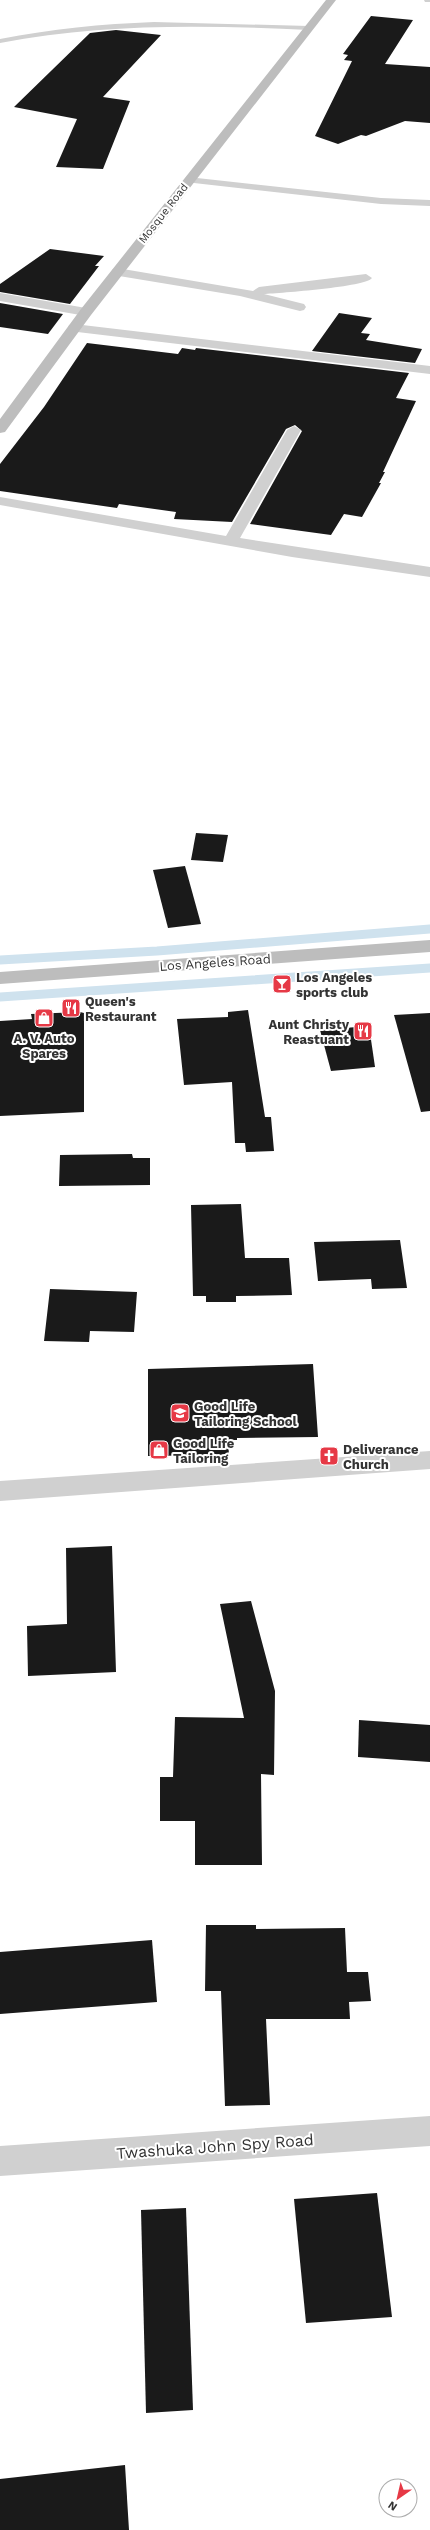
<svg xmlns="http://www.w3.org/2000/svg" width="430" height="2530" viewBox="0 0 430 2530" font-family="'Work Sans',sans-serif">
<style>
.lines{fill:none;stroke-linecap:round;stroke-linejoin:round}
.stream{stroke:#cfe2ee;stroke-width:9}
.building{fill:#1a1a1a}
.lane{fill:#d0d0d0;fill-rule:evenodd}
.street{fill:#d0d0d0;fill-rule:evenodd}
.secondary{fill:#bdbdbd;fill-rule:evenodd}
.labels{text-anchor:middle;stroke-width:4;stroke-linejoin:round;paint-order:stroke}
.far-street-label{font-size:11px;fill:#333;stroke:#fff}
.street-label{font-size:13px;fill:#333;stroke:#fff}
.poi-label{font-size:13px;font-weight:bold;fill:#333;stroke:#fff;text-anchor:start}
.near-street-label{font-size:16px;fill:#333;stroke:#fff}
</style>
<rect width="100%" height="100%" fill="#fff"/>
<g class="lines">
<g class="stream">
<path d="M0 960 157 951 430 929"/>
<path d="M0 997 430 968"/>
</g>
</g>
<g class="building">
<path d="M371 16 413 20 385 64 430 67V123L405 121 366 136 361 135 338 144 315 136 352 61 344 60 348 55 343 54Z"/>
<path d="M116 30 161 35 103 97 130 101 103 169 56 167 77 119 14 107 90 33Z"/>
<path d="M50 249 104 256 95 266H99L70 304 0 292V284Z"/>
<path d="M0 303 63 314 48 334 0 327Z"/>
<path d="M339 313 372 318 361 333 370 334 366 340 422 349 415 363 312 351Z"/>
<path d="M87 343 178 354 182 348 195 350 196 348 409 373 396 398 416 401 383 472H385L379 483H381L362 517 344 514 331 535 250 524 302 431 295 425 286 429 232 522 174 519 176 512 119 504 117 508 0 491V464L44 407Z"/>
<path d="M196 833 228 835 223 862 191 860Z"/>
<path d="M185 866 201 924 168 928 153 870Z"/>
<path d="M248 1010 265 1117H271L274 1151 246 1152 245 1143H235L232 1082 184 1085 177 1019 228 1017V1012Z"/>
<path d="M80 1012 84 1013V1112L0 1116V1021L32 1019 31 1014Z"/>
<path d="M430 1013V1111L421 1112 394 1015Z"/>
<path d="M369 1026 375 1067 331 1071 320 1030Z"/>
<path d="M132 1154 133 1158H150V1185L59 1186 60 1155Z"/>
<path d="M241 1204 245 1258H289L292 1295 236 1296V1302H206V1296H193L191 1205Z"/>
<path d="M400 1240 407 1288 372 1289 371 1279 318 1281 314 1242Z"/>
<path d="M50 1289 137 1292 134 1332 90 1331 89 1342 44 1341Z"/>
<path d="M313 1364 318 1437 237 1438V1440H228L229 1455 148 1456V1369Z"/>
<path d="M112 1546 116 1672 28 1676 27 1626 67 1624 66 1548Z"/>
<path d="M251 1601 275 1691 274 1775 261 1774 262 1865H195V1821H160V1777H173L175 1717 244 1718 220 1604Z"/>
<path d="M359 1720 430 1725V1762L358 1757Z"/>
<path d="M206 1925H256V1929L345 1928 347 1972H368L371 2001 349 2002 350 2019H266L270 2105 225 2106 221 1991H205Z"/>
<path d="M152 1940 157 2002 0 2014V1952Z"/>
<path d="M377 2193 392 2317 306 2323 294 2199Z"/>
<path d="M186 2208 193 2410 146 2413 141 2210Z"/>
<path d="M125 2465 129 2530H0V2479Z"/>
</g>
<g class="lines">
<g class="lane">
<path d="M424 0H430V2H425Z"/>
<path d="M154 22 309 26 313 28 309 30C205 25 103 23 0 43V39C51 29 102 24 154 22Z"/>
<path d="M188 177 381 198 430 200V206L381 204 185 182V178Z"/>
</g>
<g class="street">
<path d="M117 268 253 291 259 287 366 274 372 278C366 287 280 293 264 294L304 304 306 307 304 310 300 311 240 296 113 275 111 272 113 269Z"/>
<path d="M0 293 86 308 92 312 86 316 0 301Z"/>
<path d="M74 324 430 366V374L69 331 68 328 69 325Z"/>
<path d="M294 426 301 430 240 538 430 567V577L292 557 0 505V497L226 536 287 430Z"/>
<path d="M430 1451V1469L0 1501V1481Z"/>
<path d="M430 2116V2146L0 2176V2146Z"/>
</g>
<g class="secondary">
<path d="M326 0H336L91 315 5 432 0 433V419L81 309Z"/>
<path d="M430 940V952L0 984V972Z"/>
</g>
</g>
<defs>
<g id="bar-square" transform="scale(1)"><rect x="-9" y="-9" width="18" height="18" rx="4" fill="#e63946" stroke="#fff"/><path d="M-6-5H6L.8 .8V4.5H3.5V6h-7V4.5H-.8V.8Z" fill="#fff"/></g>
<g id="restaurant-square" transform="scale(1)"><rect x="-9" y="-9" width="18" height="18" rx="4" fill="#e63946" stroke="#fff"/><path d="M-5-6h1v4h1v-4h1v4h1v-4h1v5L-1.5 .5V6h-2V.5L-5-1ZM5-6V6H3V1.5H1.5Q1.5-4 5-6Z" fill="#fff"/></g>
<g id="shop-square" transform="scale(1)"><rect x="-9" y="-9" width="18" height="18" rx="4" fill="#e63946" stroke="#fff"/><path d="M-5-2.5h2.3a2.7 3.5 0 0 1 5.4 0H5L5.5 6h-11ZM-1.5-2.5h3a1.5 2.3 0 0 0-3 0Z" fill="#fff"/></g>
<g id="school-square" transform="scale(1)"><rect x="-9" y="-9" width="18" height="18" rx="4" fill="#e63946" stroke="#fff"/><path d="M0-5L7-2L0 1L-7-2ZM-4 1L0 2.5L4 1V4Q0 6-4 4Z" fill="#fff"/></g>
<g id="church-square" transform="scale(1)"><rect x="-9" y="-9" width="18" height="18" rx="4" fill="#e63946" stroke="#fff"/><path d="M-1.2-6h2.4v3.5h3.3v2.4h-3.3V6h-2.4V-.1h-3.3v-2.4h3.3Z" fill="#fff"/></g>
</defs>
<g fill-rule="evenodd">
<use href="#bar-square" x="282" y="984"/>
<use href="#restaurant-square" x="71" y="1008"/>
<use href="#shop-square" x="44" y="1018"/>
<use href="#restaurant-square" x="363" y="1031"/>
<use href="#school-square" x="180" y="1413"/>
<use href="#shop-square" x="159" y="1450"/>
<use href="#church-square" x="329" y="1456"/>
</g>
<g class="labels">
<g class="far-street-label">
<text transform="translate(163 213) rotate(-52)" y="4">Mosque Road</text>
</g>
<g class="street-label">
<text transform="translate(215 962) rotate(-4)" y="5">Los Angeles Road</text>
</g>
<g class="poi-label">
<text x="296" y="982">Los Angeles<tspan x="296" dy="15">sports club</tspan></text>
<text x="85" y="1006">Queen's<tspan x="85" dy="15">Restaurant</tspan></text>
<text x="349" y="1029" text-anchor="end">Aunt Christy<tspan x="349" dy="15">Reastuant</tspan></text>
<text x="44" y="1043" text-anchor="middle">A. V. Auto<tspan x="44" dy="15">Spares</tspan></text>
<text x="194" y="1411">Good Life<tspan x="194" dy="15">Tailoring School</tspan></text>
<text x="173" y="1448">Good Life<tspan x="173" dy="15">Tailoring</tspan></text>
<text x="343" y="1454">Deliverance<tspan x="343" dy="15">Church</tspan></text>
</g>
<g class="near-street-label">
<text transform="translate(215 2146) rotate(-4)" y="6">Twashuka John Spy Road</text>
</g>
</g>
<g transform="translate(398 2498) rotate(214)"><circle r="19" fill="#ffffff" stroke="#adadad"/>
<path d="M0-3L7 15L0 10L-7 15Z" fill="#e63946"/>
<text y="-6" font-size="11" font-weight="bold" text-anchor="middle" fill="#333333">N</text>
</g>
</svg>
